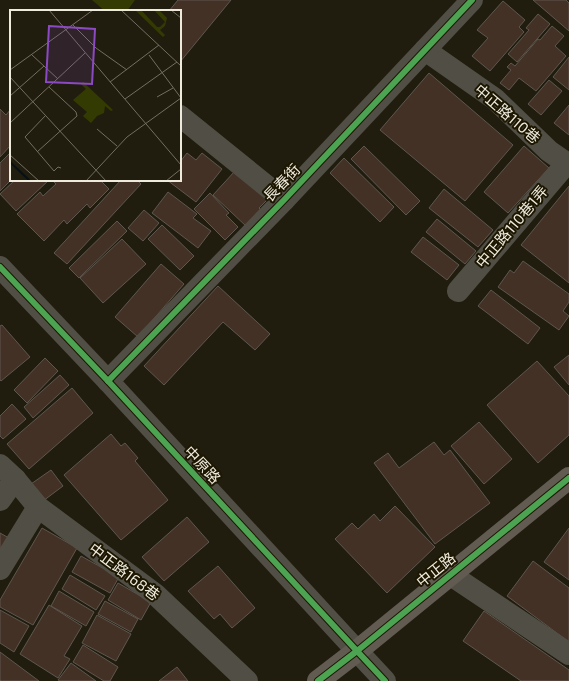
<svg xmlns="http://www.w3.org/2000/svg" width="569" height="681" viewBox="0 0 569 681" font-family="'Exo 2','Noto Sans TC',sans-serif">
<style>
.green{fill:#343b02}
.building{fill:#443126;stroke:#5e574f}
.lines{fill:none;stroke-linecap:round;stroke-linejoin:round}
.minor{stroke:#514f45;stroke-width:22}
.major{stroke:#625b52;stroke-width:22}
.cycleway-casing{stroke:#1d1702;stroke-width:8}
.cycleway{stroke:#4ca352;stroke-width:6}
.labels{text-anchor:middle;stroke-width:4;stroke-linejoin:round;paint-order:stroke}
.street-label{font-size:15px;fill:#eeebdd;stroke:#1d1702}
.inset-river{fill:none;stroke:#061016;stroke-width:2}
.inset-road{fill:none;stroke:#726f61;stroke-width:1}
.view{fill:#8c49c4;fill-opacity:0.15;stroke:#8c49c4;stroke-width:2}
.inset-edge{fill:none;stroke:#eeebdd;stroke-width:2}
</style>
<rect width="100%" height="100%" fill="#201d0f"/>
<path class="green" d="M92 0H135L127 11H105Z"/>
<g class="building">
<path d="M178 0H231L180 62V11H169Z"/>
<path d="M533 0H566L569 3V31Z"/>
<path d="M503 1 525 20 519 27 524 32 490 71 472 56 488 38 477 30Z"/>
<path d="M538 14 550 24 517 62 508 54 529 30 526 28Z"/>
<path d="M552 26 564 36 555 46 566 56 536 91 519 78 509 90 500 83 511 70 507 67 511 63 515 66 538 39 540 40Z"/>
<path d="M569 57V90L553 77Z"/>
<path d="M429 73 513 145 465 201 380 130Z"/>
<path d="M549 80 562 91 541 115 528 104Z"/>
<path d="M569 105V135L554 123Z"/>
<path d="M0 109 6 115 11 109V145L0 157Z"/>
<path d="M364 146 420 201 406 215 351 159Z"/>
<path d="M524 146 549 168 508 213 484 192Z"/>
<path d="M11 152V180L0 191V163Z"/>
<path d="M187 153 196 160 202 153 222 169 196 202 167 180H180V162Z"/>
<path d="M344 158 394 207 380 222 330 173Z"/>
<path d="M235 171 267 200 259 208 262 211 247 227 213 195Z"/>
<path d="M15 180H49L16 211 0 194Z"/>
<path d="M52 180H100L109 189 90 208 87 204 67 224 64 220 44 241 17 214 40 192 43 196 56 184Z"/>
<path d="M121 180H137L141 184 67 264 54 253Z"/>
<path d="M569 186V283L521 245Z"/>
<path d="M444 189 493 230 478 247 429 208Z"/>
<path d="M168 192 197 214 193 218 211 231 198 248 152 213Z"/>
<path d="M210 193 229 213 226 215 238 227 225 240 194 209Z"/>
<path d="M144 210 159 223 143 241 128 228Z"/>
<path d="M437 219 476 251 465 264 426 232Z"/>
<path d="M117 221 127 231 79 278 69 268Z"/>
<path d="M162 225 194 256 180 270 148 239Z"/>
<path d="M423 237 459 265 447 280 411 252Z"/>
<path d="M122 239 146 264 103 303 80 278Z"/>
<path d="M523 261 569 294V302L563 311 569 316 559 330 498 287 510 270 514 273Z"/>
<path d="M161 264 184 284 138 337 115 317Z"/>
<path d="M218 286 270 334 255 350 223 322 164 385 144 366Z"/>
<path d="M491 290 540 328 528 344 478 306Z"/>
<path d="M2 325 30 357 1 381 0 380V326Z"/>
<path d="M569 355V385L554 367Z"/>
<path d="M45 358 58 371 27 403 14 390Z"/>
<path d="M537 361 569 396V435L538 463 487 405Z"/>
<path d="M60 375 69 385 33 418 24 407Z"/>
<path d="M72 388 93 413 29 469 7 444Z"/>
<path d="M12 404 26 419 3 439 0 436V416Z"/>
<path d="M479 422 512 459 484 484 451 446Z"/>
<path d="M111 434 121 446 125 443 138 458 135 461 168 500 121 540 64 475Z"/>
<path d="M434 442 444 455 450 450 490 503 435 544 374 463 388 453 399 468Z"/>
<path d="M51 470 63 486 43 501 31 484Z"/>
<path d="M395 506 435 547 387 593 335 539 352 523 358 529 374 514 380 521Z"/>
<path d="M187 517 209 542 164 581 142 557Z"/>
<path d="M42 528 77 548 33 625 0 607V600Z"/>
<path d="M569 528V580L544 562Z"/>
<path d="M0 533 9 538 0 553Z"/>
<path d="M81 556 119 577 110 593 72 572Z"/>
<path d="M533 561 569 588V642L507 596Z"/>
<path d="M218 566 255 608 232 628 220 614 214 619 188 591Z"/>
<path d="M70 575 105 596 96 610 62 589Z"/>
<path d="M118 583 151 602 141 620 108 600Z"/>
<path d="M59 591 94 612 86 626 51 606Z"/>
<path d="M105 601 138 619 131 632 98 614Z"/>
<path d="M49 605 82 626 64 656 70 659 58 678 20 654Z"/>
<path d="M0 610 29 626 14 652 0 643Z"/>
<path d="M484 611 569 670V681H521L463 641Z"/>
<path d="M97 615 131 634 116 661 82 643Z"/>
<path d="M83 645 118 667 110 681H104L73 662Z"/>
<path d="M0 652 39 681H1L0 680Z"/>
<path d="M71 663 96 681H60L58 680Z"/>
<path d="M177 667 188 681H159Z"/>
</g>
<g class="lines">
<g class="minor">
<path d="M425 50 495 99 549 151 569 165"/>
<path d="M180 116 284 200"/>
<path d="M0 267 108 381 357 651 385 681"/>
<path d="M458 291 567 163"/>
<path d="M108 381 284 200 472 0"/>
<path d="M0 465 15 479 38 507 155 594 247 681"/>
<path d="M0 500 15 479"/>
<path d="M0 569 38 507"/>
<path d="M451 575 569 654"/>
</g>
<path class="major" d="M318 681 357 651 569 478"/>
<g class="cycleway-casing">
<g id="cycleway">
<path d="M0 267 108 381 357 651 385 681"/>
<path d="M108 381 284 200 472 0"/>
<path d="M318 681 357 651 569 478"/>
</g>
</g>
<use href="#cycleway" class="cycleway"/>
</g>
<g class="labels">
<g class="street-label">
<text transform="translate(507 114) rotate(41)" y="5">中正路110巷</text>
<text transform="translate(282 183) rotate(-46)" y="5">長春街</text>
<text transform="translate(512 227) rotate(-50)" y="5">中正路110巷1弄</text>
<text transform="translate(202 465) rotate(47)" y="5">中原路</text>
<text transform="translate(436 570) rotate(-39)" y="5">中正路</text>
<text transform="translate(124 572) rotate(37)" y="5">中正路168巷</text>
</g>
</g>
<g transform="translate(10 10)">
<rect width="171" height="171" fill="#201d0f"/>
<path d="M125 0H131L147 17H150L155 12 144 0H149L157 8 155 16 150 20 155 25 153 27ZM73 72 103 100 101 101 95 96 94 103 87 106 81 113 73 106 77 102 63 90 76 79 71 74Z" fill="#343b02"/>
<path class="inset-river" d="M0 152 20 171"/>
<path class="inset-road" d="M39 0 171 155M111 0 171 56M161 0 171 8M63 15 86 38 117 60M22 45 48 69M139 45 171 88M0 60 83 0M0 67 96 171M100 72 149 35M0 86 34 56M147 87 163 78M115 89 167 52M36 105 15 127 44 161 48 157 51 158M0 113 75 43M87 119 107 136M27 142 67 106 66 102 39 77M0 145 29 171M76 171 117 127 171 88M156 171 171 159"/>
<path class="view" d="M39 16 85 19 82 74 36 72Z"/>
<rect width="171" height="171" class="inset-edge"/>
</g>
</svg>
